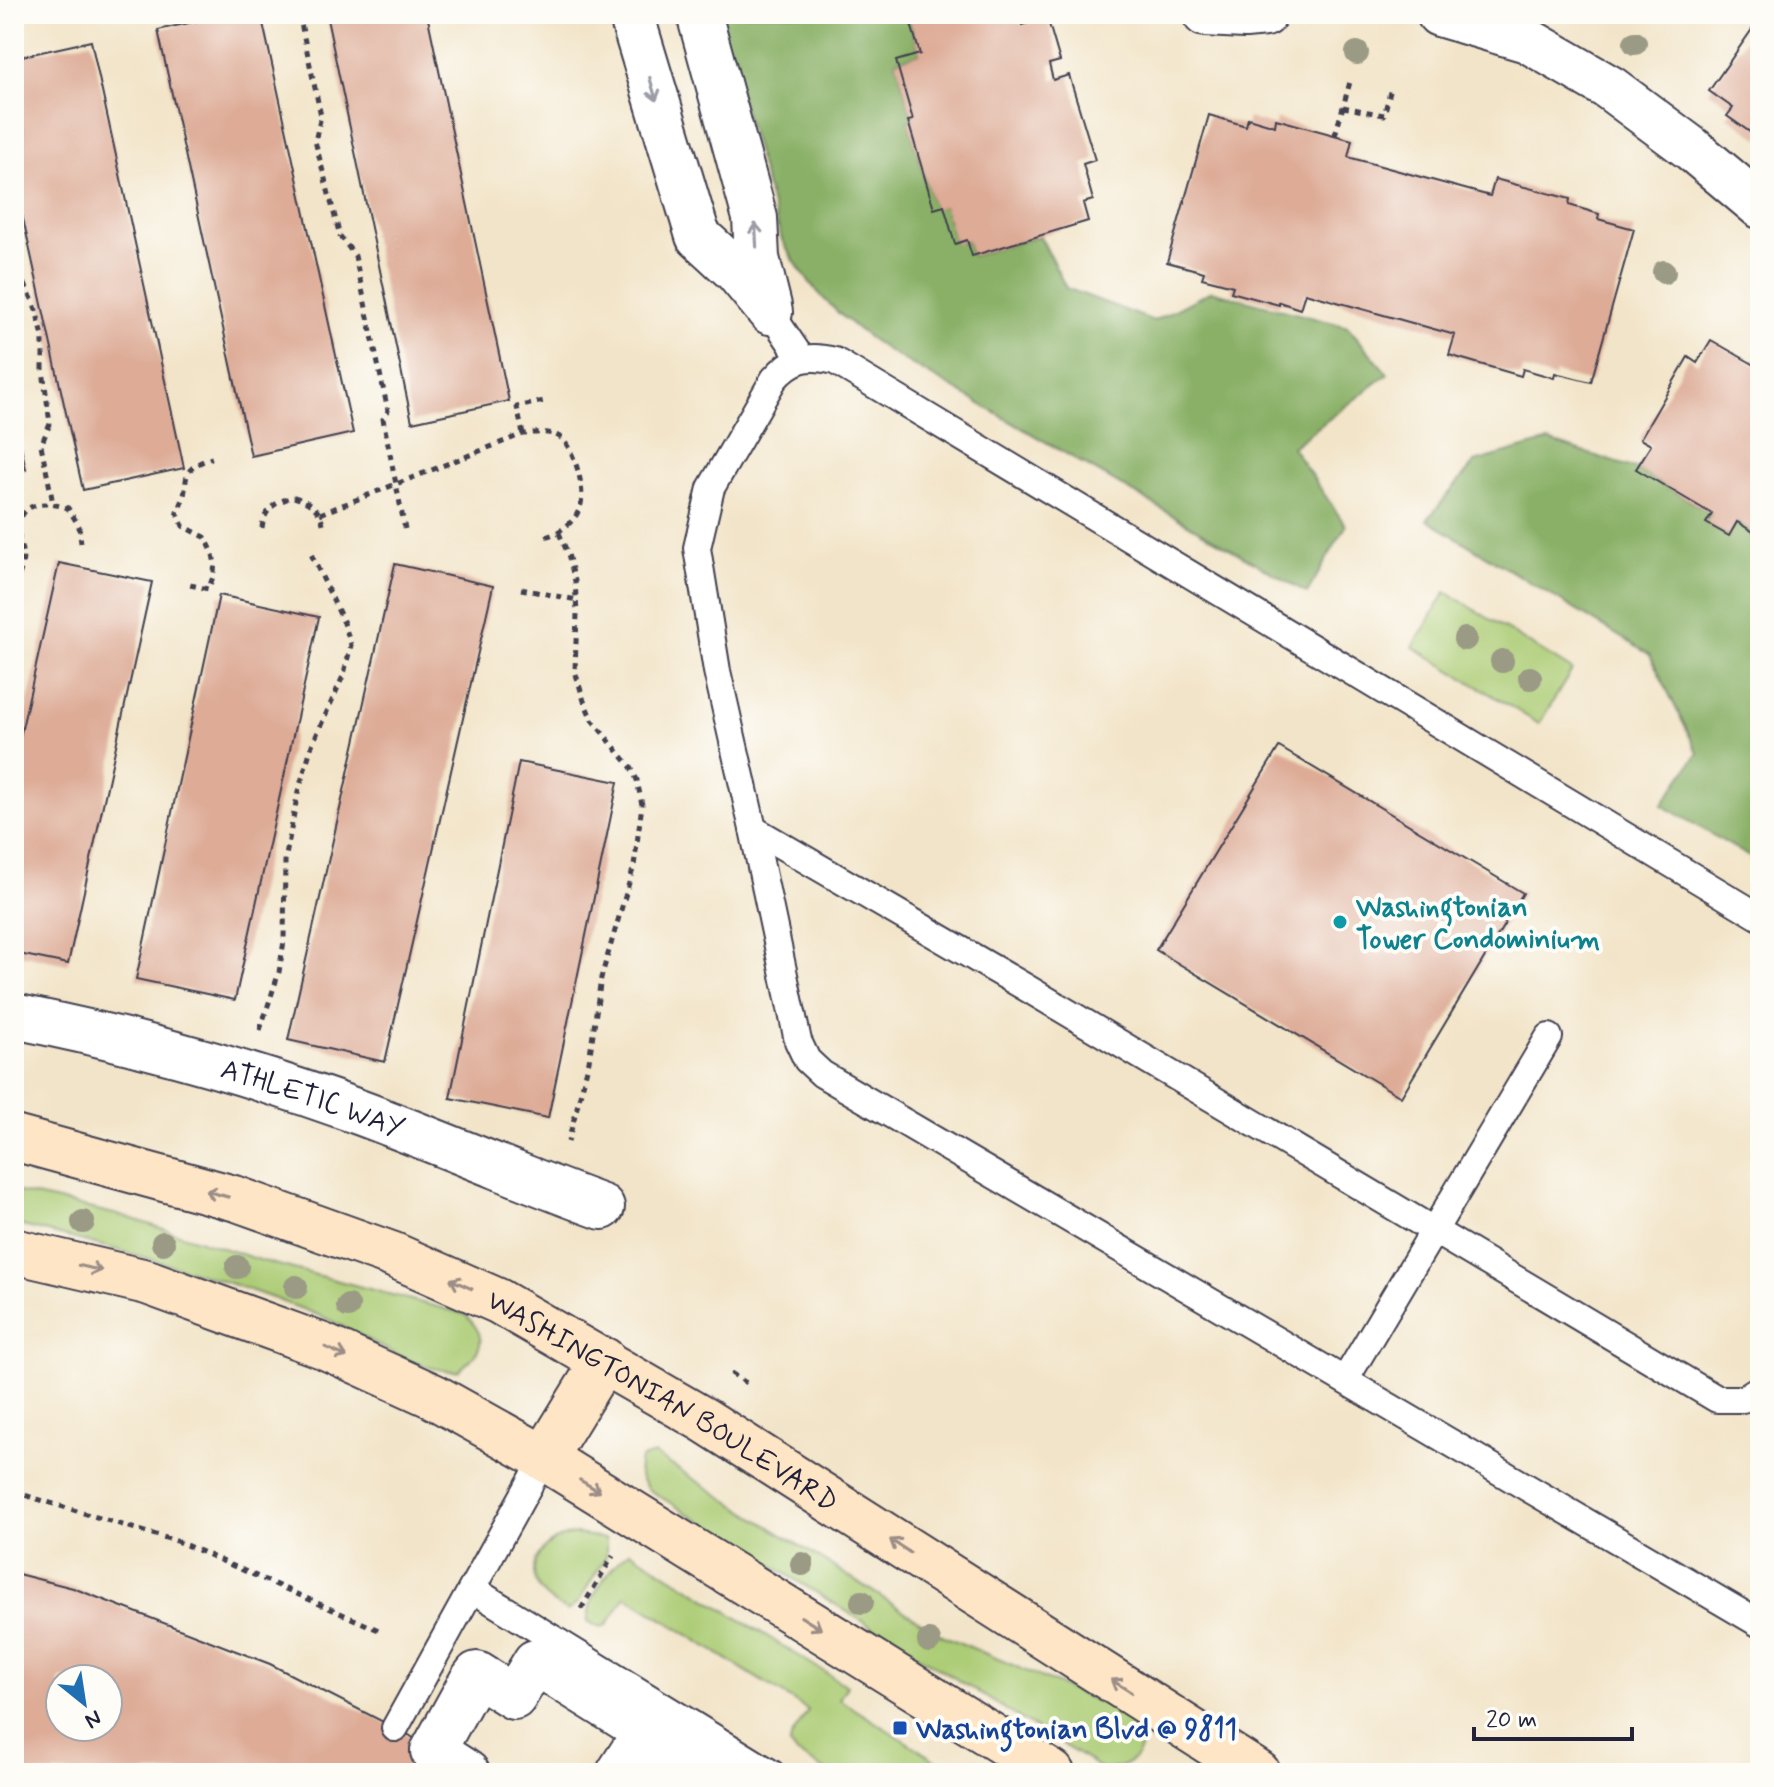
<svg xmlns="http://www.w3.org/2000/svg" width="1774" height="1787" viewBox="0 0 1774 1787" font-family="Mynerve,sans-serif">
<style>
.green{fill:#accc74;stroke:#677758;stroke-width:2}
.forest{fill:#89b066;stroke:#566950;stroke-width:2}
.building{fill:#ddab96;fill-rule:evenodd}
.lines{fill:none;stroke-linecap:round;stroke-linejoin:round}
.lane-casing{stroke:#413f50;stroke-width:30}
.street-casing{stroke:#413f50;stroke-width:48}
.secondary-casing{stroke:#413f50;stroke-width:48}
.path{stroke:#413f50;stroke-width:5;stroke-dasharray:6 6;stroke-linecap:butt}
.lane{stroke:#fff;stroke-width:26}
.street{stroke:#fff;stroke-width:44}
.secondary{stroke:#fee5c5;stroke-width:44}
.tree{fill:#9a9a85}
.oneway{stroke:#9c9ca7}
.oneway2{stroke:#9b8d87}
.culture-dot{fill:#0f9aa8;stroke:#fdfcf7;stroke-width:3}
.transit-dot{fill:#1a4fb4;stroke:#fdfcf7;stroke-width:3}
.labels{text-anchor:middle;stroke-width:8;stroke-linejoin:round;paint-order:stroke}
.culture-label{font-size:28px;font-weight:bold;fill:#0d838f;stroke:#fdfcf7;text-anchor:start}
.street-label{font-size:28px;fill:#22223b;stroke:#fdfcf7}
.transit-label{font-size:28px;font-weight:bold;fill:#164399;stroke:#fdfcf7;text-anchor:start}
</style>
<rect width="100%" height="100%" fill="#fdfcf7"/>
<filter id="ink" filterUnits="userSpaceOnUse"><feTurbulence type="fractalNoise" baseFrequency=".0125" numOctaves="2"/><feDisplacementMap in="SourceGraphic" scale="16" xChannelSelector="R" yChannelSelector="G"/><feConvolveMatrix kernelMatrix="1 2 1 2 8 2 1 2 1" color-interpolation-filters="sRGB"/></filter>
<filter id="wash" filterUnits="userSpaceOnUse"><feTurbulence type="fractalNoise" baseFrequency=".006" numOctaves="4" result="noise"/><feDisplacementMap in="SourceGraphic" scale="32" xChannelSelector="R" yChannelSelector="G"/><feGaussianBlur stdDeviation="1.8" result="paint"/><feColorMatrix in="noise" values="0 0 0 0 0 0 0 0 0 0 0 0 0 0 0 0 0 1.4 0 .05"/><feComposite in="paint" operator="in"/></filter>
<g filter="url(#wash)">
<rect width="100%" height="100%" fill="#f2e4c8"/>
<g class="green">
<path d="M1446 592 1572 670 1539 724 1413 647Z"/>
<path d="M14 1191 123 1216 263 1261 464 1314C490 1338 483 1351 458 1371 411 1372 362 1332 318 1315 219 1276 117 1248 14 1224Z"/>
<path d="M654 1454 942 1635 1122 1712C1156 1734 1143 1768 1104 1770L648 1489C639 1477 635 1471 642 1458Z"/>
<path d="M577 1534 606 1539V1557L577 1604 567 1611C560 1606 551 1602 545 1596 518 1567 545 1536 577 1534Z"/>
<path d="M630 1551 847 1686 839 1699 941 1764 929 1765 905 1773H830L796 1753 790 1745 791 1738 808 1710 626 1596 607 1625 600 1627 588 1622C587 1597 611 1566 630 1551Z"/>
</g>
<g class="forest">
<path d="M716 14H908L920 54 896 61 913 120 908 121 934 208 944 206 955 243 967 240 972 256 1040 236 1066 288 1154 321 1211 291 1348 327 1388 374 1292 447 1346 526 1307 593 885 349C841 319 807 288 782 240Z"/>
<path d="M1549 441 1636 469 1712 514 1706 523 1728 536 1737 522 1760 536V745L1753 749 1760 762V863L1662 805 1698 753 1650 655 1427 520 1475 462Z"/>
</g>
<g id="blocks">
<g class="building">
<path d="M228 14H261L353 433 251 456 158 30Z"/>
<path d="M326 14H427L509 401 412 422Z"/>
<path d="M908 14H1019L1022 25 1047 17 1060 61 1049 64 1053 80 1069 75 1095 160 1083 164 1093 200 1083 203 1088 221 972 256 967 240 955 244 944 206 934 209 908 121 913 120 896 61 920 54Z"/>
<path d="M1760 18V139L1727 116 1733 108 1709 91Z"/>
<path d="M91 41 184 468 83 490 14 178V58Z"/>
<path d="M1209 115 1246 126 1248 118 1275 126 1276 119 1352 140 1348 157 1490 196 1495 179 1570 199 1569 205 1599 214 1598 219 1634 229 1591 382 1555 373 1554 378 1523 369 1521 376 1449 355 1455 335 1305 293 1300 309 1279 302V305L1231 292 1233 286 1202 278 1204 272 1167 262Z"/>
<path d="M1711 340 1760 368V536L1737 522 1729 536 1706 523 1712 514 1636 469 1651 445 1640 439 1688 357 1697 363Z"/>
<path d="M14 417 26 469 14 471Z"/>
<path d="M59 563 152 582 68 964 14 953V764Z"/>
<path d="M395 564 493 586 385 1062 288 1040Z"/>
<path d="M219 595 319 617 235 1000 136 979Z"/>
<path d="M1279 747 1523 893 1401 1097 1156 950Z"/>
<path d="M519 762 618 782 548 1118 450 1098Z"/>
<path d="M14 1573 73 1588 270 1664 409 1735 467 1773H14ZM60 1679H108V1727H60Z"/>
</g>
</g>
</g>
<g filter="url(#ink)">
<use href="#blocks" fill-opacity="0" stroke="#413f50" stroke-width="2"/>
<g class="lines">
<g class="lane-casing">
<g id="lane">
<path d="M770 312 801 358"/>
<path d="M753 829 798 1041 807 1060 822 1074 1760 1624"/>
<path d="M1760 917 835 361C808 354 792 358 774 379L711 488 697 548 717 671 753 829 1025 987 1717 1399H1743L1760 1388"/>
<path d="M1345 1380 1549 1037"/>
<path d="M472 1589 771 1773"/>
<path d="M395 1728 544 1458"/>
</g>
</g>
<g class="street-casing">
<g id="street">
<path d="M631 14 698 236 736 271 770 312"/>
<path d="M699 14 755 218 757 258 769 306"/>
<path d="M1205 14 1245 16 1265 14"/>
<path d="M1439 14 1527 40 1610 88 1692 149 1760 206"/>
<path id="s1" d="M14 1016C133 1040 251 1072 364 1114 444 1144 522 1178 602 1207"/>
<path d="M467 1773 433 1751 471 1682 477 1674 514 1697 535 1662 713 1773"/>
<path d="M619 1773 637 1745 674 1768"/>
</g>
</g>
<g class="secondary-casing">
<g id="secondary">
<path id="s2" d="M14 1138 237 1199 391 1254 498 1301 704 1420 1258 1773"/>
<path d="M14 1251 147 1282 323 1346 433 1396 544 1458 1052 1773"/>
<path d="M544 1458 604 1360"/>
</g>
</g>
<g class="path">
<path d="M299 14 321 116 315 141 340 236 355 256 388 411 383 419 405 529"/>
<path d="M1343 107 1384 115 1391 88"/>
<path d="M1335 135 1350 82"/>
<path d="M14 262 34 303 43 336V370L50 424 41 445 53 503"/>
<path d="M523 434 517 407 544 401"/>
<path d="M320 514 523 434C536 433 550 430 561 438 574 449 585 487 581 504 577 521 560 533 545 537"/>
<path d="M262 528C264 509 276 501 294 497 311 502 321 510 324 528"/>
<path d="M559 533 568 554 575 581 577 614 575 671 584 701 592 720 631 767 637 780 642 805 634 866 601 978 589 1061 568 1142"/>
<path d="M190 585 208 589C218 569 216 556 205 537L183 526 177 512C195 483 172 471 212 458"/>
<path d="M14 586C19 577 23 566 23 555 22 549 19 542 19 536 16 502 42 500 68 508L79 526 81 543"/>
<path d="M521 589 577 600"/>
<path d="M260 1030 279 972 284 941 285 861 298 792 312 745 344 674 351 645 344 623 311 554"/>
<path d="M731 1373 748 1384"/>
<path d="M14 1492 179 1542 383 1632"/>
<path d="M581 1609 613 1556"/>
</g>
<use href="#lane" class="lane"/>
<use href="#street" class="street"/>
<use href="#secondary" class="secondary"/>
</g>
<g class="tree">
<circle cx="1635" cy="43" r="12"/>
<circle cx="1357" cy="53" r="12"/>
<circle cx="1664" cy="272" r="12"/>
<circle cx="1465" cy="639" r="12"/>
<circle cx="1502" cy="661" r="12"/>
<circle cx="1530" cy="678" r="12"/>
<circle cx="83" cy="1222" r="12"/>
<circle cx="163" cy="1243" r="12"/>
<circle cx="237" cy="1267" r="12"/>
<circle cx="296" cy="1287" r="12"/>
<circle cx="348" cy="1306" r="12"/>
<circle cx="802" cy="1564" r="12"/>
<circle cx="862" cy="1602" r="12"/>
<circle cx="929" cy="1641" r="12"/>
</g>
<defs><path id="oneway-shaft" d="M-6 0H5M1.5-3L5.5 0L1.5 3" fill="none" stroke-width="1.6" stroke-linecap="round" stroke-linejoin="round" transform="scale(2)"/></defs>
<g class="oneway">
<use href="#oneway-shaft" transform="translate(653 89) rotate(74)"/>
<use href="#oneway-shaft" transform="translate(756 235) rotate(-93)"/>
</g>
<g class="oneway2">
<use href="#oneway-shaft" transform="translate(217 1194) rotate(-165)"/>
<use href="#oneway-shaft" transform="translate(90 1268) rotate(13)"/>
<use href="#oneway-shaft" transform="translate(461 1284) rotate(-156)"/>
<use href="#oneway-shaft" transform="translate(336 1352) rotate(24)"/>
<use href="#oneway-shaft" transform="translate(590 1486) rotate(31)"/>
<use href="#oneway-shaft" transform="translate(900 1546) rotate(-147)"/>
<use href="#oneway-shaft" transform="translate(811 1623) rotate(32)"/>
<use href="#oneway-shaft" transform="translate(1121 1686) rotate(-148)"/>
</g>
</g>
<circle class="culture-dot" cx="1340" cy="922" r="8"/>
<rect class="transit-dot" x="892" y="1720" width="16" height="16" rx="4"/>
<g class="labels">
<g class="culture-label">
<text x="1356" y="916">Washingtonian<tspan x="1356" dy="32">Tower Condominium</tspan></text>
</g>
<g class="street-label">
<text dy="10" stroke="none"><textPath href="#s1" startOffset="310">ATHLETIC WAY</textPath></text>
<text dy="10" stroke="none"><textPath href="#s2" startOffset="704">WASHINGTONIAN BOULEVARD</textPath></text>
</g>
<g class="transit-label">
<text x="916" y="1738">Washingtonian Blvd @ 9811</text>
</g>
</g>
<rect width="1774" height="1787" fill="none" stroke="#fdfcf7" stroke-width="48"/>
<g transform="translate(84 1703) rotate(150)"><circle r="38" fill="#fdfcf7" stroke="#a5a5ac" stroke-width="2"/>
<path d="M0-6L14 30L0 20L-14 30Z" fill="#1f6fb2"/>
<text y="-12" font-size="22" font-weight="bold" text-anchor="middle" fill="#22223b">N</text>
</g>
<path d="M1474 1727v12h158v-12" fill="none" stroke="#22223b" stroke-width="4"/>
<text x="1486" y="1727" font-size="24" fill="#22223b" stroke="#fdfcf7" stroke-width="6" paint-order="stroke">20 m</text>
</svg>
